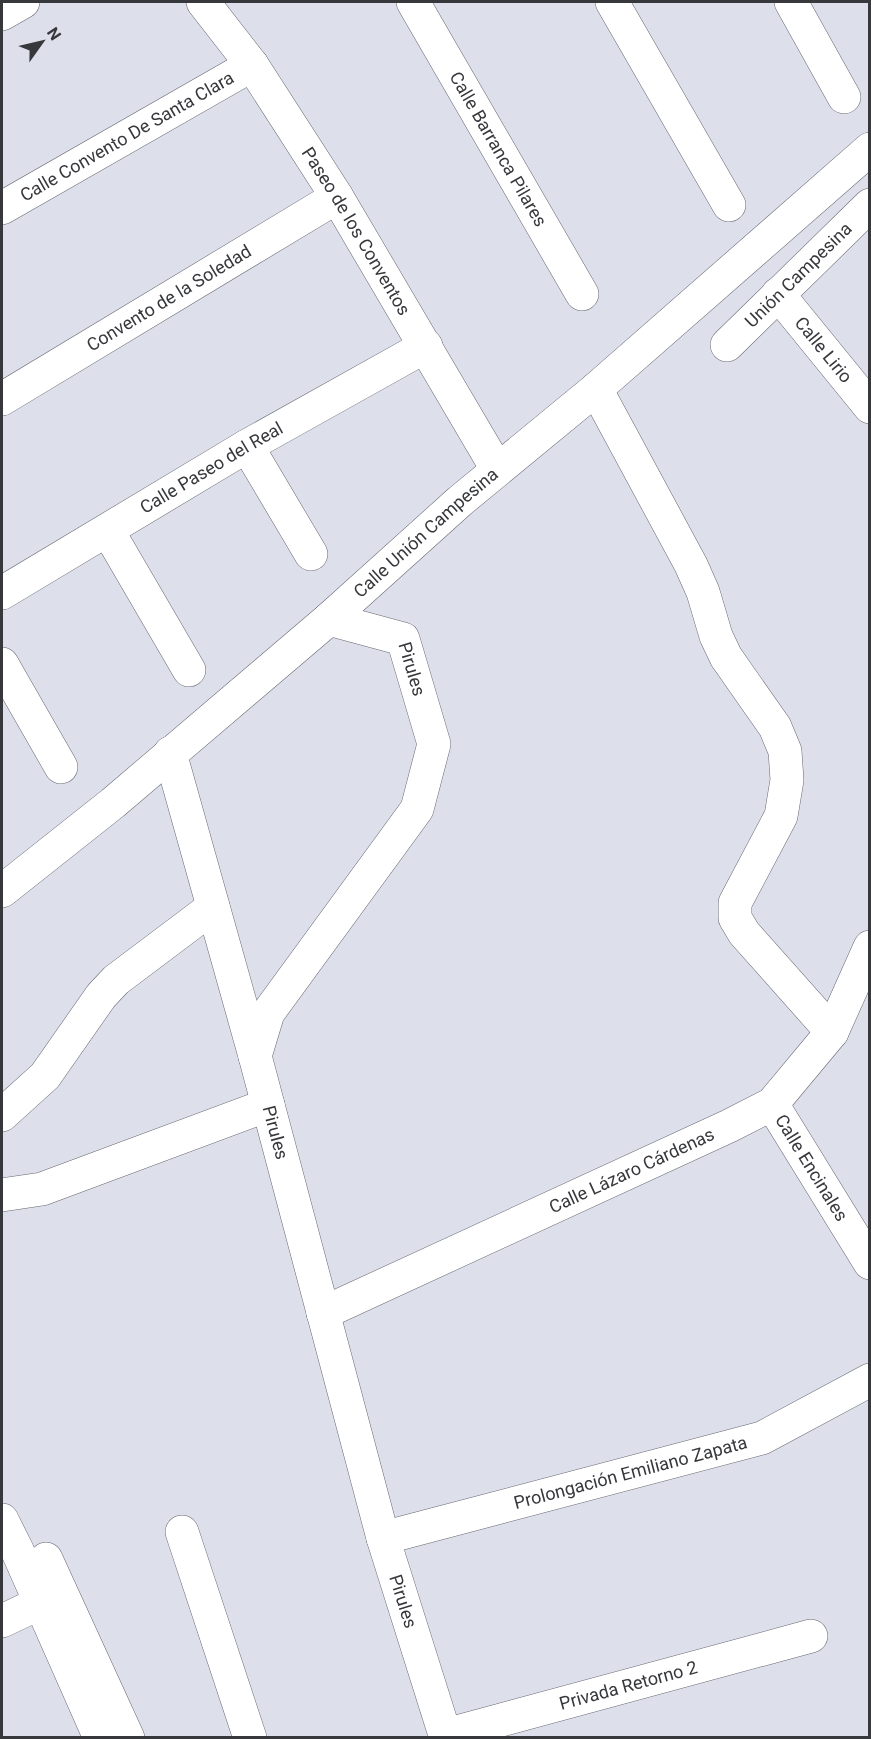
<svg xmlns="http://www.w3.org/2000/svg" width="871" height="1739" viewBox="0 0 871 1739" font-family="Roboto,sans-serif">
<style>
.lines{fill:none;stroke-linecap:round;stroke-linejoin:round}
.minor-casing{stroke:#656771;stroke-width:34}
.minor{stroke:#fff;stroke-width:33}
.labels{text-anchor:middle;stroke-width:5;stroke-linejoin:round;paint-order:stroke}
.street-label{font-size:18px;fill:#37383c;stroke:#dde0eb}
</style>
<rect width="100%" height="100%" fill="#dde0eb"/>
<g class="lines">
<g class="minor-casing">
<g id="minor">
<path id="s1" d="M203 2 252 65 337 197 497 469"/>
<path id="s2" d="M413 2 582 294"/>
<path d="M612 2 729 205"/>
<path d="M791 2 844 97"/>
<path d="M2 14 23 2"/>
<path id="s3" d="M2 208 252 65"/>
<path id="s4" d="M778 294 870 407"/>
<path id="s5" d="M727 345 870 205"/>
<path d="M596 389 691 565 703 592 716 636 726 657 775 727 785 751 787 780 781 816 735 903V918L744 933 832 1032"/>
<path id="s6" d="M2 399 337 197"/>
<path d="M247 446 311 554"/>
<path d="M108 531 189 670"/>
<path id="s7" d="M2 593 247 446 426 346"/>
<path id="s8" d="M329 619 403 639 434 744 417 809 268 1013 255 1056 383 1538 446 1738"/>
<path d="M2 664 61 767"/>
<path d="M170 753 255 1056"/>
<path id="s9" d="M2 891 113 803 329 619 460 501 596 389 870 149"/>
<path id="s10" d="M772 1104 870 1263"/>
<path d="M2 1115 45 1076 101 996 116 980 213 907"/>
<path d="M2 1195 42 1189 268 1105"/>
<path id="s11" d="M323 1313 729 1126 772 1104 832 1032 870 947"/>
<path d="M2 1520 17 1550 100 1738"/>
<path d="M182 1532 250 1738"/>
<path id="s12" d="M383 1538 762 1438 870 1380"/>
<path d="M46 1559 128 1738"/>
<path d="M2 1621 40 1603"/>
<path id="s13" d="M446 1735 811 1636"/>
</g>
</g>
<use href="#minor" class="minor"/>
</g>
<g class="labels">
<g class="street-label">
<text dy="6" stroke="none"><textPath href="#s3" startOffset="144">Calle Convento De Santa Clara</textPath></text>
<text dy="6" stroke="none"><textPath href="#s2" startOffset="170">Calle Barranca Pilares</textPath></text>
<text dy="6" stroke="none"><textPath href="#s1" startOffset="276">Paseo de los Conventos</textPath></text>
<text dy="6" stroke="none"><textPath href="#s5" startOffset="100">Unión Campesina</textPath></text>
<text dy="6" stroke="none"><textPath href="#s6" startOffset="195">Convento de la Soledad</textPath></text>
<text dy="6" stroke="none"><textPath href="#s4" startOffset="72">Calle Lirio</textPath></text>
<text dy="6" stroke="none"><textPath href="#s7" startOffset="244">Calle Paseo del Real</textPath></text>
<text dy="6" stroke="none"><textPath href="#s9" startOffset="555">Calle Unión Campesina</textPath></text>
<text dy="6" stroke="none"><textPath href="#s8" startOffset="108">Pirules</textPath></text>
<text dy="6" stroke="none"><textPath href="#s8" startOffset="630">Pirules</textPath></text>
<text dy="6" stroke="none"><textPath href="#s10" startOffset="75">Calle Encinales</textPath></text>
<text dy="6" stroke="none"><textPath href="#s11" startOffset="340">Calle Lázaro Cárdenas</textPath></text>
<text dy="6" stroke="none"><textPath href="#s12" startOffset="256">Prolongación Emiliano Zapata</textPath></text>
<text dy="6" stroke="none"><textPath href="#s8" startOffset="1116">Pirules</textPath></text>
<text dy="6" stroke="none"><textPath href="#s13" startOffset="189">Privada Retorno 2</textPath></text>
</g>
</g>
<rect width="871" height="1739" fill="none" stroke="#37383c" stroke-width="6"/>
<g transform="translate(42 42) rotate(56)" stroke="#dde0eb" stroke-width="4.5" paint-order="stroke">
<path d="M0-4.5L10 22L0 15L-10 22Z" fill="#37383c"/>
<text y="-9" font-size="16" font-weight="bold" text-anchor="middle" fill="#37383c">N</text>
</g>
</svg>
